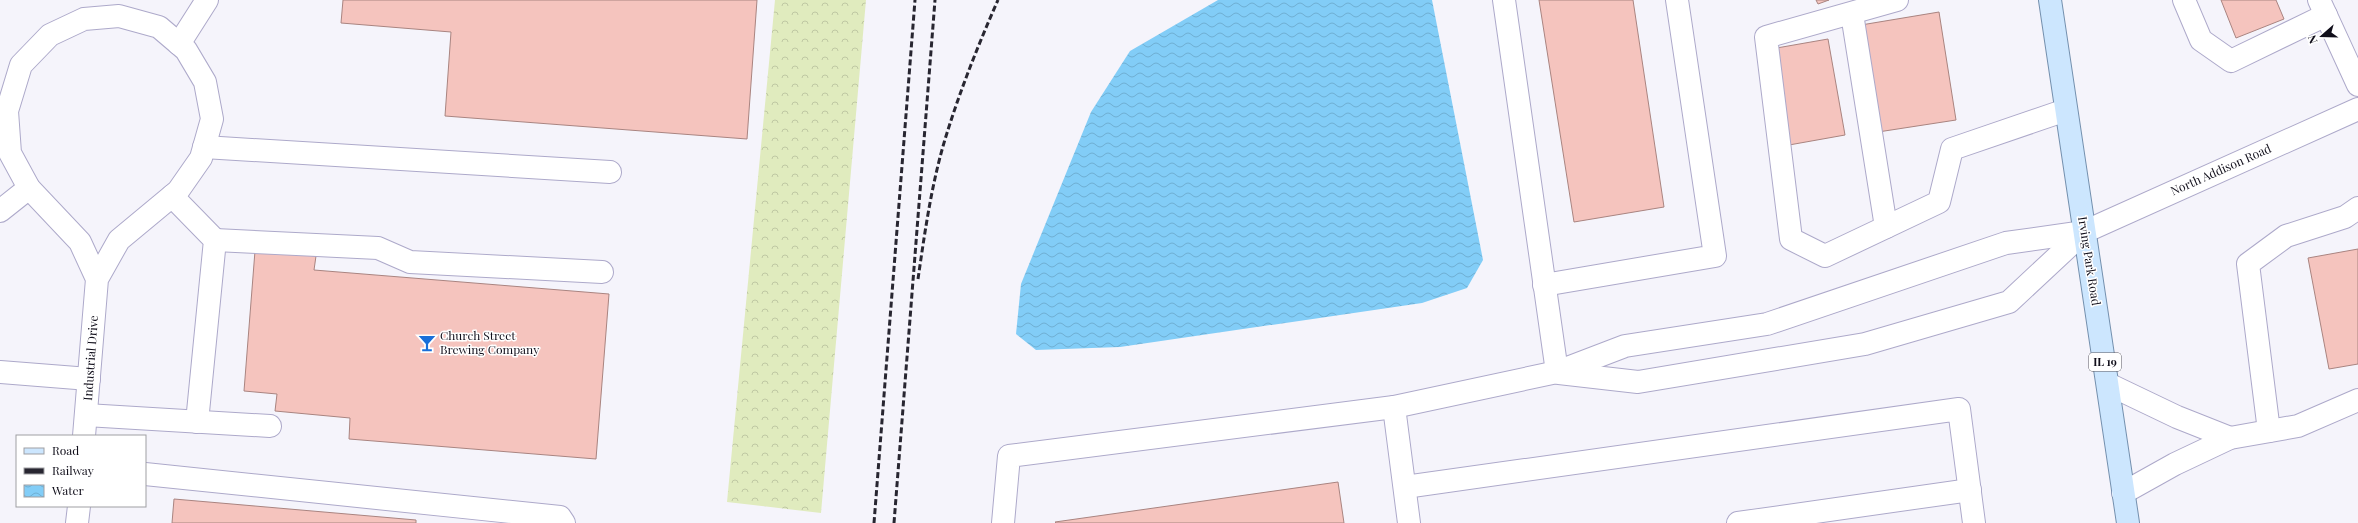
<svg xmlns="http://www.w3.org/2000/svg" width="2358" height="523" viewBox="0 0 2358 523" font-family="'Playfair Display',serif">
<style>
.forest{fill:url(#forest-crowns)}
.water{fill:url(#water-waves)}
.building{fill:#f5c4be;stroke:#a98480}
.lines{fill:none;stroke-linecap:round;stroke-linejoin:round}
.minor-casing{stroke:#ada9ca;stroke-width:24}
.major-casing{stroke:#7490ae;stroke-width:24}
.minor{stroke:#fff;stroke-width:22}
.major{stroke:#cce6fe;stroke-width:22}
.rail{stroke:#282631;stroke-width:3;stroke-dasharray:6 3;stroke-linecap:butt}
.labels{text-anchor:middle;stroke-width:3;stroke-linejoin:round;paint-order:stroke}
.shield{fill:#fff;stroke:#58565f;stroke-width:1}
.shield-label{font-size:11px;font-weight:bold;fill:#100e1a}
.street-label{font-size:12px;fill:#100e1a;stroke:#fff}
.poi-label{font-size:12px;fill:#100e1a;stroke:#fff;text-anchor:start}
</style>
<defs>
<pattern id="forest-crowns" width="20" height="18" patternUnits="userSpaceOnUse"><rect width="20" height="18" fill="#e0ebbe"/><path d="M2 6a3 3 0 1 1 6 0M12 15a3 3 0 1 1 6 0" fill="none" stroke="#bfc8a3"/></pattern>
<pattern id="water-waves" width="16" height="10" patternUnits="userSpaceOnUse"><rect width="16" height="10" fill="#82cdf7"/><path d="M0 5q4-4 8 0t8 0" fill="none" stroke="#6fafd3"/></pattern>
</defs>
<rect width="100%" height="100%" fill="#f5f4fb"/>
<path class="forest" d="M775 0H866L821 513 727 502Z"/>
<path class="water" d="M1218 0H1432L1483 260 1467 288 1422 303 1120 347 1036 350 1016 334 1021 284 1091 112 1130 51Z"/>
<g class="building">
<path d="M343 0H757L747 139 445 116 451 32 341 23Z"/>
<path d="M1539 0H1633L1664 207 1574 222Z"/>
<path d="M1816 0H1829L1818 4Z"/>
<path d="M2221 0H2276L2284 19 2236 38Z"/>
<path d="M1939 12 1956 120 1878 132 1861 25Z"/>
<path d="M1828 39 1845 135 1789 145 1771 49Z"/>
<path d="M2358 249V364L2329 369 2308 258Z"/>
<path d="M255 251 316 256 314 270 609 294 596 459 349 439 350 418 275 411 277 394 244 391Z"/>
<path d="M1338 482 1344 523H1056L1055 522Z"/>
<path d="M174 499 416 520V523H172Z"/>
</g>
<g class="lines">
<g class="minor-casing">
<g id="minor">
<path d="M1504 0 1557 372"/>
<path d="M1897 0 1766 37 1791 239 1825 256 1939 202 1952 149 2066 110"/>
<path d="M2184 0 2201 40 2231 61 2326 15"/>
<path d="M2319 0 2358 85"/>
<path d="M1852 14 1886 227"/>
<path d="M179 44 207 0"/>
<path d="M204 147 610 172"/>
<path d="M172 196 215 240 197 422"/>
<path d="M0 211 29 188"/>
<path d="M215 240 378 248 410 262 602 272"/>
<path d="M1544 285 1715 256 1677 0"/>
<path d="M0 372 89 379"/>
<path d="M1559 373 1638 382 1865 344 2009 302 2084 232"/>
<path d="M2108 384 2177 417 2230 438"/>
<path d="M86 415 270 426"/>
<path d="M2269 431 2248 264 2286 236 2345 217 2358 208"/>
<path d="M84 436 97 279 119 240 178 191 201 158 212 119 205 82 186 50 159 27 119 16 84 19 50 35 21 65 7 111 10 153 29 188 80 242 97 279"/>
<path d="M145 474 560 517 564 523"/>
<path d="M1405 487 1959 409 1974 523"/>
<path d="M2123 493 2175 464 2230 438 2298 426 2358 400"/>
<path d="M77 523 79 506"/>
<path d="M1003 523 1009 456 1394 407"/>
<path d="M1409 523 1394 407 1557 372 1625 346 1767 324 2006 243 2084 232 2358 109"/>
<path d="M1738 523 1970 490"/>
</g>
</g>
<g class="major-casing">
<path id="major" d="M2050 0 2128 523"/>
</g>
<use href="#minor" class="minor"/>
<use href="#major" class="major"/>
<g class="rail">
<path d="M918 279C925 231 932 180 947 133 961 88 979 43 998 0"/>
<path d="M874 523 915 0"/>
<path d="M894 523 935 0"/>
</g>
</g>
<defs>
<g id="bar-bare" transform="scale(1.38)"><path d="M-6-5H6L.8 .8V4.5H3.5V6h-7V4.5H-.8V.8Z" fill="#196fd9" stroke="#fff" stroke-width="2.5" paint-order="stroke"/></g>
</defs>
<g fill-rule="evenodd">
<use href="#bar-bare" x="427" y="343"/>
</g>
<g class="labels">
<rect class="shield" x="2089" y="353" width="32" height="18" rx="3"/>
<g class="shield-label">
<text x="2105" y="366">IL 19</text>
</g>
<g class="street-label">
<text transform="translate(2221 170) rotate(-24)" y="4">North Addison Road</text>
<text transform="translate(2089 261) rotate(81)" y="4">Irving Park Road</text>
<text transform="translate(91 358) rotate(-86)" y="4">Industrial Drive</text>
</g>
<g class="poi-label">
<text x="440" y="340">Church Street<tspan x="440" dy="14">Brewing Company</tspan></text>
</g>
</g>
<rect x="16" y="435" width="130" height="72" fill="#ffffff" stroke="#9f9fa3"/>
<rect x="24" y="448" width="20" height="6" fill="#cce6fe" stroke="#9f9fa3"/>
<text x="52" y="455" font-size="12" fill="#100e1a">Road</text>
<rect x="24" y="468" width="20" height="6" fill="#282631" stroke="#9f9fa3"/>
<text x="52" y="475" font-size="12" fill="#100e1a">Railway</text>
<rect x="24" y="485" width="20" height="12" fill="url(#water-waves)" stroke="#9f9fa3"/>
<text x="52" y="495" font-size="12" fill="#100e1a">Water</text>
<g transform="translate(2322 36) rotate(250)" stroke="#ffffff" stroke-width="3" paint-order="stroke">
<path d="M0-3L7 15L0 10L-7 15Z" fill="#100e1a"/>
<text y="-6" font-size="11" font-weight="bold" text-anchor="middle" fill="#100e1a">N</text>
</g>
</svg>
